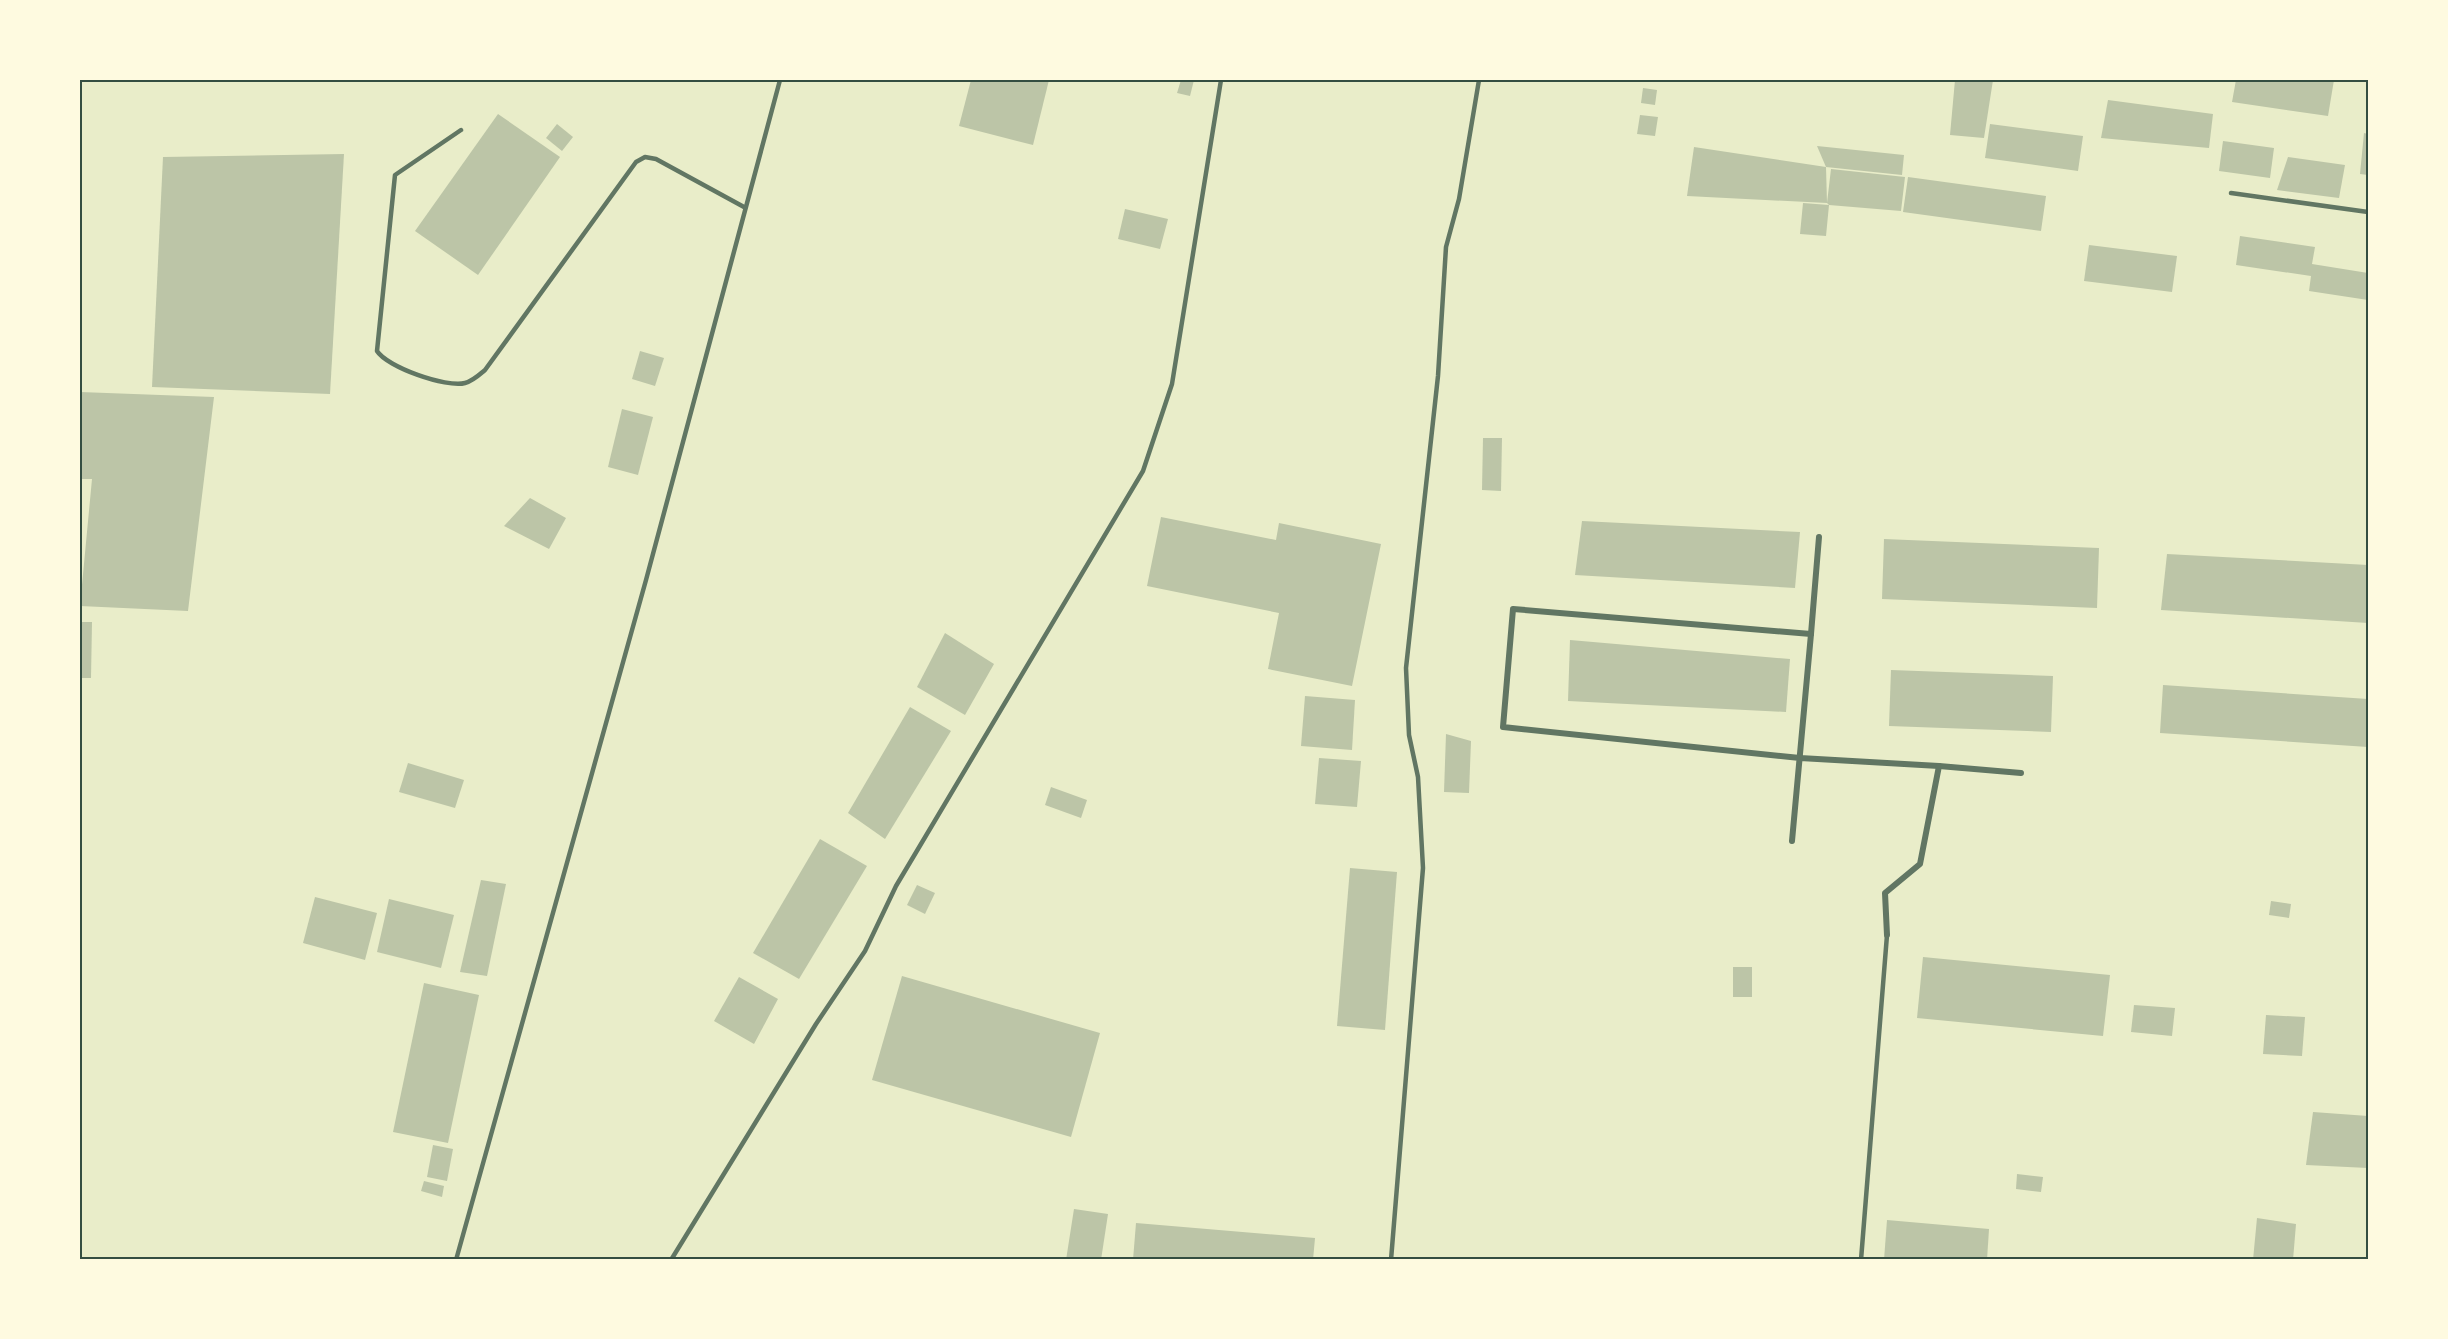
<svg xmlns="http://www.w3.org/2000/svg" width="2448" height="1339" viewBox="0 0 2448 1339" font-family="Mulish,sans-serif">
<style>
.building{fill:#bcc5a7}
.lines{fill:none;stroke-linecap:round;stroke-linejoin:round}
.service{stroke:#617663;stroke-width:4.5}
.minor{stroke:#617663;stroke-width:6}
.neatline{fill:none;stroke:#344e41;stroke-width:2}
</style>
<rect width="100%" height="100%" fill="#e9edc9"/>
<g class="building">
<path d="M971 80H1049L1033 145 959 126Z"/>
<path d="M1181 80H1194L1190 96 1177 93Z"/>
<path d="M1955 80H1993L1984 138 1950 135Z"/>
<path d="M2236 80H2334L2328 116 2232 102Z"/>
<path d="M1643 88 1657 90 1655 105 1641 103Z"/>
<path d="M2108 100 2213 114 2209 148 2101 138Z"/>
<path d="M498 114 560 157 478 275 415 231Z"/>
<path d="M1640 115 1658 117 1655 136 1637 134Z"/>
<path d="M557 124 573 137 562 151 546 138Z"/>
<path d="M1990 124 2083 136 2078 171 1985 158Z"/>
<path d="M2364 133 2368 134V175L2360 174Z"/>
<path d="M2223 141 2274 148 2270 178 2219 171Z"/>
<path d="M1817 146 1904 155 1902 175 1826 167Z"/>
<path d="M1694 147 1826 167 1827 203 1687 196Z"/>
<path d="M344 154 330 394 152 387 163 157Z"/>
<path d="M2288 157 2345 165 2339 198 2277 190Z"/>
<path d="M1831 169 1905 177 1901 211 1829 205 1826 236 1800 234 1803 203 1829 205 1827 203Z"/>
<path d="M1908 177 2046 196 2041 231 1903 212Z"/>
<path d="M1125 209 1168 219 1160 249 1118 239Z"/>
<path d="M2240 236 2315 247 2312 264 2368 273V300L2309 291 2311 276 2236 265Z"/>
<path d="M2089 245 2177 256 2172 292 2084 281Z"/>
<path d="M640 351 664 358 655 386 632 379Z"/>
<path d="M80 392 214 397 188 611 80 606 92 479H80Z"/>
<path d="M622 409 653 417 638 475 608 467Z"/>
<path d="M1483 438H1502L1501 491 1482 490Z"/>
<path d="M530 498 566 518 549 549 504 526Z"/>
<path d="M1161 517 1276 540 1279 523 1381 544 1352 686 1268 669 1279 613 1147 586Z"/>
<path d="M1582 521 1800 532 1795 588 1575 575Z"/>
<path d="M1884 539 2099 548 2097 608 1882 599Z"/>
<path d="M2167 554 2368 565V623L2161 610Z"/>
<path d="M80 622H92L91 678H80Z"/>
<path d="M945 633 994 664 965 715 917 687Z"/>
<path d="M1570 640 1790 659 1786 712 1568 701Z"/>
<path d="M1891 670 2053 676 2051 732 1889 726Z"/>
<path d="M2163 685 2368 699V747L2160 733Z"/>
<path d="M1305 696 1355 700 1352 750 1301 746Z"/>
<path d="M910 707 951 731 885 839 848 813Z"/>
<path d="M1446 734 1471 741 1469 793 1444 792Z"/>
<path d="M1319 758 1361 761 1357 807 1315 804Z"/>
<path d="M408 763 464 780 455 808 399 792Z"/>
<path d="M1051 787 1087 800 1081 818 1045 805Z"/>
<path d="M820 839 867 866 799 979 753 953Z"/>
<path d="M1350 868 1397 872 1385 1030 1337 1026Z"/>
<path d="M481 880 506 884 487 976 460 972Z"/>
<path d="M917 885 935 893 925 914 907 905Z"/>
<path d="M315 897 377 913 365 960 303 943Z"/>
<path d="M389 899 454 915 441 968 377 952Z"/>
<path d="M2271 901 2291 904 2289 918 2269 915Z"/>
<path d="M1923 957 2110 975 2103 1036 1917 1018Z"/>
<rect x="1733" y="967" width="19" height="30"/>
<path d="M902 976 1100 1033 1071 1137 872 1080Z"/>
<path d="M739 977 778 999 754 1044 714 1021Z"/>
<path d="M424 983 479 995 448 1143 393 1132Z"/>
<path d="M2134 1005 2175 1008 2172 1036 2131 1032Z"/>
<path d="M2266 1015 2305 1017 2302 1056 2263 1054Z"/>
<path d="M2313 1112 2368 1116V1168L2306 1165Z"/>
<path d="M433 1145 453 1149 447 1181 427 1177Z"/>
<path d="M2017 1174 2043 1177 2041 1192 2016 1189Z"/>
<path d="M424 1181 444 1186 442 1197 421 1191Z"/>
<path d="M1074 1209 1108 1214 1101 1260H1066Z"/>
<path d="M2257 1218 2296 1224 2293 1260H2253Z"/>
<path d="M1887 1220 1989 1229 1987 1260H1884Z"/>
<path d="M1136 1223 1315 1238 1313 1260H1133Z"/>
</g>
<g class="lines">
<g class="service">
<path d="M461 130 395 175 377 351C387 367 446 388 465 383 473 381 479 375 485 370L636 162 645 157 656 159 744 207"/>
<path d="M2231 193 2368 212"/>
<path d="M456 1260 646 580 780 80"/>
<path d="M671 1260 816 1024 865 951 896 886 1143 471 1172 384 1221 80"/>
<path d="M1391 1260 1423 868 1418 777 1409 735 1406 668 1438 376 1446 247 1459 199 1479 80"/>
<path d="M1861 1260 1887 935"/>
</g>
<g class="minor">
<path d="M1811 634 1819 537"/>
<path d="M1792 841 1811 634 1513 609 1503 727 1800 758 1939 766"/>
<path d="M1887 935 1885 893 1920 864 1939 766 2021 773"/>
</g>
</g>
<rect width="2448" height="1339" fill="none" stroke="#fefae0" stroke-width="162"/>
<rect x="81" y="81" width="2286" height="1177" class="neatline"/>
</svg>
